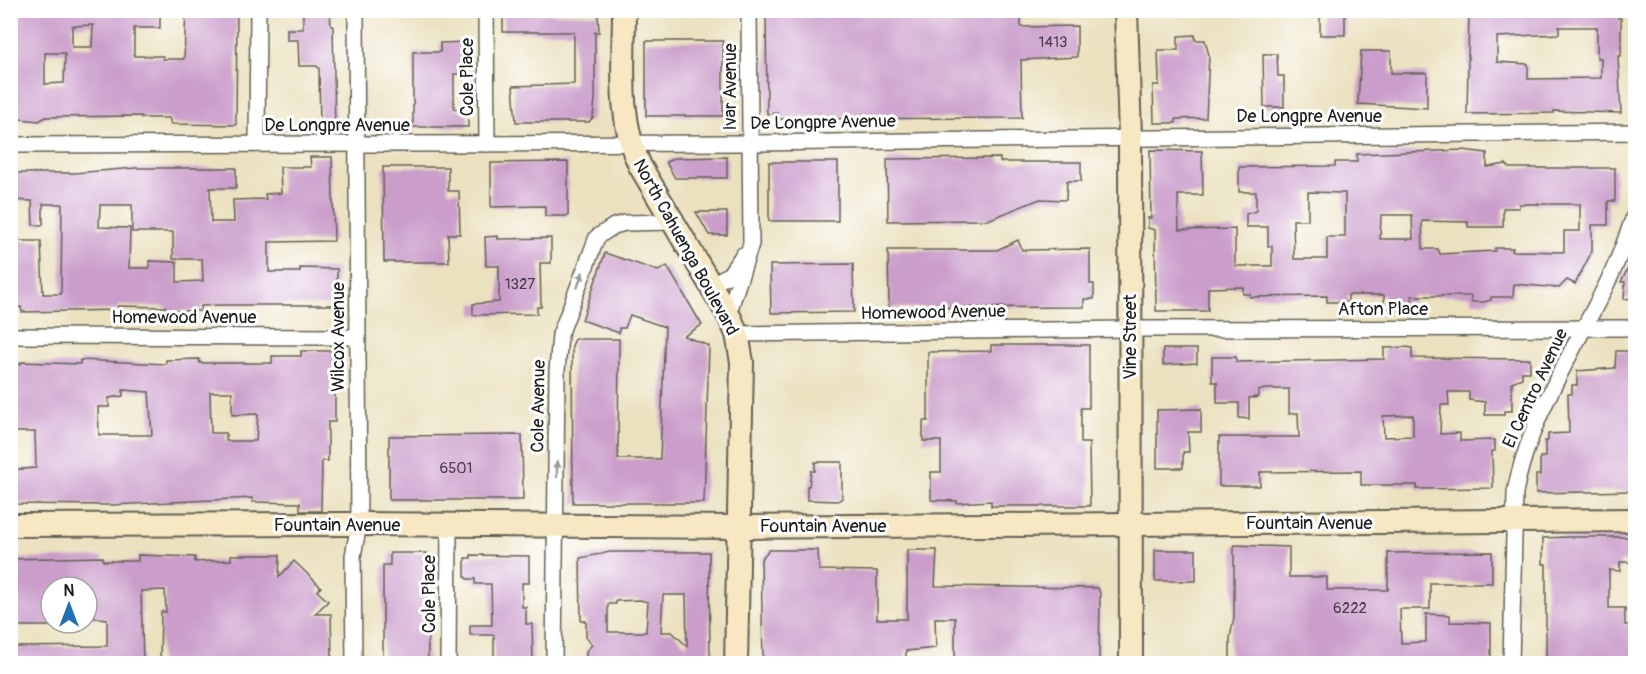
<svg xmlns="http://www.w3.org/2000/svg" width="1646" height="674" viewBox="0 0 1646 674" font-family="Pangolin,sans-serif">
<style>
.building{fill:#ca9dca;fill-rule:evenodd}
.lines{fill:none;stroke-linecap:round;stroke-linejoin:round}
.street-casing{stroke:#646155;stroke-width:18}
.secondary-casing{stroke:#646155;stroke-width:26}
.street{stroke:#fff;stroke-width:15}
.secondary{stroke:#f7e8c3;stroke-width:22}
.oneway{fill:#999}
.labels{text-anchor:middle;stroke-width:6;stroke-linejoin:round;paint-order:stroke}
.number-label{font-size:15px;fill:#483c48}
.street-label{font-size:18px;fill:#1c1c1c;stroke:#fff}
</style>
<rect width="100%" height="100%" fill="#fff"/>
<filter id="ink" filterUnits="userSpaceOnUse"><feTurbulence type="fractalNoise" baseFrequency=".0167" numOctaves="2"/><feDisplacementMap in="SourceGraphic" scale="12" xChannelSelector="R" yChannelSelector="G"/><feConvolveMatrix kernelMatrix="1 2 1 2 8 2 1 2 1" color-interpolation-filters="sRGB"/></filter>
<filter id="wash" filterUnits="userSpaceOnUse"><feTurbulence type="fractalNoise" baseFrequency=".008" numOctaves="4" result="noise"/><feDisplacementMap in="SourceGraphic" scale="24" xChannelSelector="R" yChannelSelector="G"/><feGaussianBlur stdDeviation="1.35" result="paint"/><feColorMatrix in="noise" values="0 0 0 0 0 0 0 0 0 0 0 0 0 0 0 0 0 1.4 0 .05"/><feComposite in="paint" operator="in"/></filter>
<g filter="url(#wash)">
<rect width="100%" height="100%" fill="#ebe1bf"/>
<g id="blocks">
<g class="building">
<path d="M10 10H160V28H134V56H163V59H184L186 10H237L236 125 171 124 169 118H141V116L46 117 39 121 10 118ZM93 25 92 47H72V26ZM45 53H65L64 83 45 84Z"/>
<path d="M303 10H330L331 26H333L335 127H320L319 69 317 66H299L298 40H287V29H303Z"/>
<path d="M766 10H1021V27L1077 26V57L1021 60 1022 118 777 119V113L767 114Z"/>
<rect x="1320" y="10" width="25" height="25"/>
<path d="M1469 10H1618V18H1621V56H1618L1621 113 1554 111V113L1467 114ZM1559 27H1597V58H1601V78L1528 79V64L1497 62V37L1559 34Z"/>
<path d="M503 13 598 14 599 32H595V99L593 117 589 122H516L513 86 574 84V32H503Z"/>
<path d="M1195 35V40H1205L1209 55 1206 118 1176 119V123H1154L1153 85H1159L1158 50H1178V36Z"/>
<rect x="646" y="41" width="77" height="75"/>
<path d="M468 42V74H454V109H468V127H413V52H440V43Z"/>
<path d="M1361 51H1391V73H1427V108L1358 104Z"/>
<path d="M1263 54H1277L1278 76H1284V107H1264Z"/>
<path d="M1150 150 1202 151 1203 195H1178L1179 230 1235 229V266H1272V246H1268V227H1246V214L1256 211V192H1239V167L1335 166V162H1357V154L1463 150 1487 153V167L1506 164 1510 168H1615V201H1608V225H1592V251L1575 284 1567 280 1559 288 1514 284 1513 297H1491V300L1484 302H1471V296H1412V307L1389 309 1384 307V295H1348V302H1327V296L1250 297V294H1243V287L1208 288V311H1156L1155 230 1148 228V218H1151ZM1308 192 1345 193V237H1327V259H1294L1293 220H1308ZM1519 204H1580V231H1564V252L1512 251 1513 248H1495V251L1440 254 1438 249H1423L1422 221 1468 222V227H1503V208H1519ZM1381 215H1412L1413 239H1380Z"/>
<path d="M310 157H332L334 241 269 242V272H300V268L337 269V305H221L201 306V311H166V307L118 306V310L22 312 21 307 10 308V283H16V252H10V241H41L43 294H61L62 204H43V225H33L32 201 10 200V173H74L136 168H236V188H210L211 222H234L233 200 266 199 265 194 281 193 280 167H311ZM100 205H132V232H173V259H202L203 281 177 282V262L149 261V268H129L130 228 99 227Z"/>
<path d="M727 157V178H675L666 162 674 158Z"/>
<path d="M1000 158V162H1081V181H1067L1066 200 1040 199 988 220 888 221 887 159Z"/>
<path d="M568 162V216H545V206L491 207V163Z"/>
<rect x="769" y="162" width="69" height="59"/>
<path d="M383 167H448V191H459L460 234H448L449 262H384Z"/>
<path d="M696 212H727V235H709Z"/>
<path d="M498 236V239L551 238V263H540L541 307H537V314L473 315V304L499 302V266H486L485 237Z"/>
<path d="M1018 240 1022 250 1090 249V284H1094V299H1084V307L889 308 888 250H997Z"/>
<path d="M605 253 658 271 667 266 702 325 684 336 709 346 704 503H573L572 346 575 339H619L618 459H660L665 327 630 315 625 328H619V333L582 320Z"/>
<path d="M1635 255V298L1624 299 1625 282H1621Z"/>
<path d="M853 264 854 312 771 313 770 265Z"/>
<path d="M991 345H1089V408H1081V443H1089L1090 506H991V501L957 503V501L931 500V472H941V441H923V421H928V352L991 351Z"/>
<path d="M1406 347 1412 348V358L1530 359V372H1522V378L1512 382V411H1504V415H1485V402L1469 400V392H1448L1449 405H1441L1440 434 1460 433V441L1495 440V451H1492L1493 488 1417 489V485H1361V471L1260 472V486H1219V437H1299L1298 413 1289 414V389H1265L1258 391V397L1249 398V419L1239 418V403H1217V382H1212V357H1236V362L1384 359V348ZM1413 415V436L1384 437 1383 416Z"/>
<path d="M1163 349H1197V363L1163 365Z"/>
<path d="M301 351H335V422H328V461H322L321 511H300V503L252 502V498L112 505 10 504V470L36 468 35 432H10V364H21V362L80 364V360L166 364V360L199 359 200 363H272V356H301ZM123 390 149 392 152 435H99L98 407H109V398L123 396ZM210 392H232V415L258 414 256 441H226V433H211Z"/>
<path d="M1616 351H1635V491L1536 493V475H1540V457H1545V441H1548V434L1569 433 1568 394H1572V385H1577V371L1615 368Z"/>
<path d="M1201 409V432H1188L1189 452H1183V468H1157V410Z"/>
<path d="M522 435 523 500H389V436Z"/>
<path d="M815 462H842V498L838 501 807 500V486H809L811 471H815Z"/>
<path d="M1567 537H1634V562H1620V571L1609 570V608H1625V625H1635V663H1546V564H1543V538Z"/>
<path d="M1234 545 1289 547V577H1327V590H1388V553L1492 552V583H1430V609H1400L1401 643 1426 642V614L1450 615V622L1491 623V663H1230V638L1234 617Z"/>
<path d="M769 550H818L819 570 877 571V619H907V550H937L935 586 1098 588 1100 593 1099 663H955V618H935L936 648 906 651V663H763L761 559Z"/>
<rect x="1155" y="550" width="41" height="31"/>
<path d="M610 552H709L710 663H589L586 660V651L592 645 586 637V621H581L580 558ZM663 595H686L687 646 672 632H661ZM640 600 648 602 646 632H608V604H616V601Z"/>
<path d="M390 553H427L428 663H383V565H390Z"/>
<path d="M138 555 195 557V562L231 560V555H280L279 577 294 561 321 587 317 591 328 601 315 614H331L332 661 160 662 161 612H166L165 590 141 591 143 663H10V647L107 646V619L87 617V587H51V626H18V620H10V559L103 557V561H138Z"/>
<path d="M471 555 529 556V583H522V607H526V624H532L533 663H494V635H470V625H492L491 584H475V579H467L465 576V558H471Z"/>
</g>
</g>
</g>
<g filter="url(#ink)">
<use href="#blocks" fill-opacity="0" stroke="#646155" stroke-width="1.5"/>
<g class="lines">
<g class="street-casing">
<g id="street">
<path d="M486 10 487 144"/>
<path d="M257 144 258 10"/>
<path d="M10 145 749 143 1636 132"/>
<path d="M710 285 729 275 743 255"/>
<path d="M728 315 751 244 749 10"/>
<path d="M737 334 1130 329 1636 328"/>
<path d="M10 336 357 337"/>
<path d="M354 664 353 556 359 524 356 10"/>
<path d="M448 664 449 526"/>
<path d="M554 664 557 371 560 335 597 237 614 226 625 223 674 222"/>
<path d="M1511 664 1515 493C1528 418 1579 343 1611 275 1621 254 1628 232 1636 211"/>
</g>
</g>
<g class="secondary-casing">
<g id="secondary">
<path d="M624 10C624 63 617 118 640 166L730 318 737 334 742 362 736 664"/>
<path d="M1126 10 1130 137 1131 664"/>
<path d="M10 525 359 524 737 527 1636 520"/>
</g>
</g>
<use href="#street" class="street"/>
<use href="#secondary" class="secondary"/>
</g>
<defs><path id="oneway-solid" d="M-6-.8H1V-3.2L6.5 0L1 3.2V.8H-6Z" transform="scale(1.5)"/></defs>
<g class="oneway">
<use href="#oneway-solid" transform="translate(580 280) rotate(-71)"/>
<use href="#oneway-solid" transform="translate(557 469) rotate(-90)"/>
</g>
</g>
<g class="labels">
<g class="number-label">
<text x="1053" y="47">1413</text>
<text x="520" y="289">1327</text>
<text x="456" y="473">6501</text>
<text x="1350" y="613">6222</text>
</g>
<g class="street-label">
<text transform="translate(467 77) rotate(-90)" y="6">Cole Place</text>
<text transform="translate(730 87) rotate(-90)" y="6">Ivar Avenue</text>
<text x="1309" y="122">De Longpre Avenue</text>
<text transform="translate(823 122) rotate(-1)" y="6">De Longpre Avenue</text>
<text x="337" y="131">De Longpre Avenue</text>
<text transform="translate(686 247) rotate(61)" y="6">North Cahuenga Boulevard</text>
<text x="1383" y="315">Afton Place</text>
<text transform="translate(933 312) rotate(-1)" y="6">Homewood Avenue</text>
<text x="184" y="323">Homewood Avenue</text>
<text transform="translate(338 337) rotate(-90)" y="6">Wilcox Avenue</text>
<text transform="translate(1130 337) rotate(-90)" y="6">Vine Street</text>
<text transform="translate(1535 388) rotate(-65)" y="6">El Centro Avenue</text>
<text transform="translate(538 406) rotate(-89)" y="6">Cole Avenue</text>
<text x="1309" y="529">Fountain Avenue</text>
<text x="337" y="531">Fountain Avenue</text>
<text x="823" y="532">Fountain Avenue</text>
<text transform="translate(429 594) rotate(-90)" y="6">Cole Place</text>
</g>
</g>
<rect width="1646" height="674" fill="none" stroke="#fff" stroke-width="36"/>
<g transform="translate(69 605)"><circle r="28" fill="#ffffff" stroke="#a4a4a4" stroke-width="1.5"/>
<path d="M0-4.5L10 22L0 15L-10 22Z" fill="#1f6fb2"/>
<text y="-9" font-size="16" font-weight="bold" text-anchor="middle" fill="#1c1c1c">N</text>
</g>
</svg>
